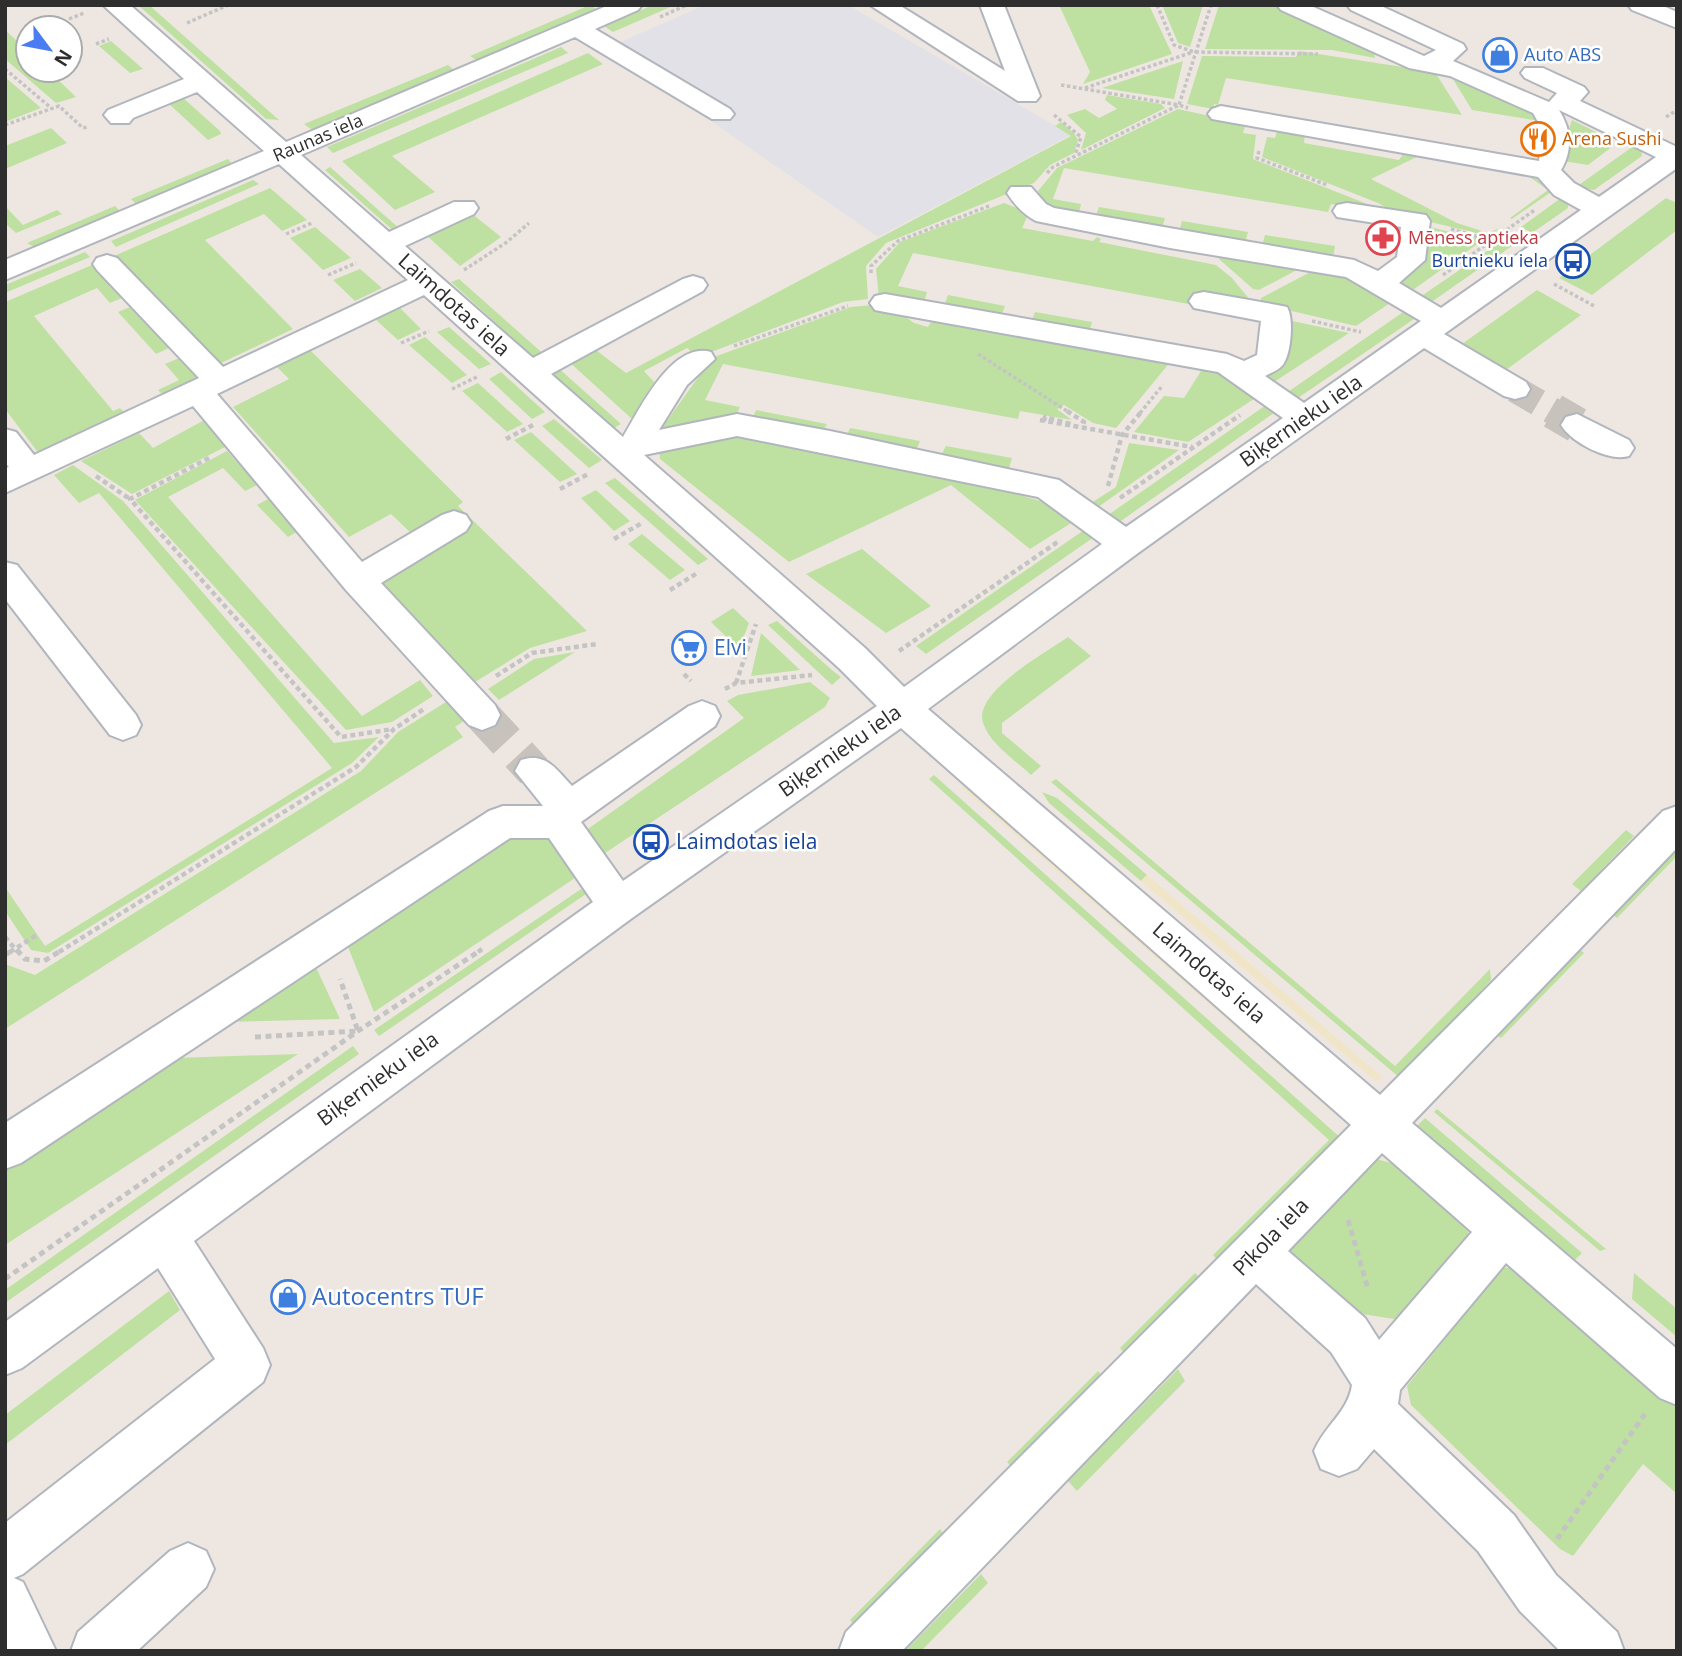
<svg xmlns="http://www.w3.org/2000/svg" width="1682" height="1656" viewBox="0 0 1682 1656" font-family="'Open Sans',sans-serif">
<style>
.industrial{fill:#e2e1e7}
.green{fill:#bee1a1}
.sand{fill:#f1e5c7}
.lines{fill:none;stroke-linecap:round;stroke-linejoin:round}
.minor-tunnel-far1{stroke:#c8c2bd;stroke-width:27;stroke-dasharray:27 14;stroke-linecap:butt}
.minor-tunnel{stroke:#c8c2bd;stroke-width:36;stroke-dasharray:36 18;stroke-linecap:butt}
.minor-casing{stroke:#b1b5bd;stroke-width:4}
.path-far2{stroke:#c4c4c4;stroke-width:3.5;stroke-dasharray:3.5 2.5;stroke-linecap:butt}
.path-far1{stroke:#c4c4c4;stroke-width:4.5;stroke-dasharray:5 3.5;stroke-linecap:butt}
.path{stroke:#c4c4c4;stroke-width:5;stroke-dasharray:6 4.5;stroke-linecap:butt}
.minor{fill:#fff;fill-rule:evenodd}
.labels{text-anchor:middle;stroke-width:5;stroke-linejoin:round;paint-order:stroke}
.far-shop-label{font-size:18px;fill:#366cbe;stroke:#fff;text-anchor:start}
.far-street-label{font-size:18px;fill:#2e2e2e;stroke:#fff}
.far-food-label{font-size:18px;fill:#c56008;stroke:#fff;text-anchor:start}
.far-health-label{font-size:18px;fill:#be3a42;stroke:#fff;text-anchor:start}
.far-transit-label{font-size:18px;fill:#164399;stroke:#fff;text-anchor:end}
.street-label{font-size:21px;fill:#2e2e2e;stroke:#fff}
.shop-label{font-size:21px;fill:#366cbe;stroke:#fff;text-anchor:start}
.transit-label{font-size:21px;fill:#164399;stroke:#fff;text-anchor:start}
.near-shop-label{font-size:24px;fill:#366cbe;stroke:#fff;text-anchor:start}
</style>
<rect width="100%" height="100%" fill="#eee7e1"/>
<path class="industrial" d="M705 5H848L1071 135 878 237 672 94 600 51Z"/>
<g class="green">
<path d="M138 5H149L279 120 266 119Z"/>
<path d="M590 5 596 9 478 61 470 56Z"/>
<path d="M653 5H675L613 32 604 26Z"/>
<path d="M1059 5H1149L1172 54 1083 84 1090 72Z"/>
<path d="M1162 5H1203L1190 47 1178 43Z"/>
<path d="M1219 5H1273L1374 53 1375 58 1332 50 1205 49Z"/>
<path d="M5 30 28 51V70H48L76 97 56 103 5 59Z"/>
<path d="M111 41 143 69 130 73 99 46Z"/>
<path d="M561 47 568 53 333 153 327 147Z"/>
<path d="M1299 51 1435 72 1462 115 1226 78 1218 105 1214 104 1213 109 1187 104 1202 56 1296 57Z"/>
<path d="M588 53 603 64 392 156 435 192 395 210 342 161Z"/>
<path d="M1183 61 1174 99 1102 88Z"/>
<path d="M448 65 455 71 312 130 304 124Z"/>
<path d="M1451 76 1538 112 1546 122 1472 110Z"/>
<path d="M5 77 41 108 5 122Z"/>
<path d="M1107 95 1161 104 1165 108 1081 150 1086 133 1067 115 1085 109 1099 118 1117 109 1105 100Z"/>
<path d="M181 96 220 131 221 134 208 140 167 102Z"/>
<path d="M1178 109 1246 124 1243 133 1256 135 1253 159 1375 207 1374 212 1331 204 1328 212 1064 168 1053 199 1081 204 1078 217C1062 212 1045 209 1038 191L1057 168Z"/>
<path d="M1572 120 1614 141H1565Z"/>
<path d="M1061 122 1074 133 1078 140 1074 153 1050 165 1034 183 886 243 866 266 868 299 843 302 698 357 687 348 644 371 655 383 632 419 567 360 592 347 626 373 1071 136 1055 126Z"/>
<path d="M51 128 67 143 5 169V146Z"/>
<path d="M1278 129 1305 134 1304 143 1399 160 1406 150 1525 172 1554 190 1512 219 1510 218 1548 190 1524 173 1421 155 1371 179 1457 223 1488 233 1500 228 1489 236 1397 214 1378 203 1262 157 1267 137 1275 138Z"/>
<path d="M1565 144 1613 146 1588 165 1563 161Z"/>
<path d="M1635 145 1641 150 1642 156 1594 190 1576 187Z"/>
<path d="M228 159 235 167 139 207 131 199Z"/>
<path d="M330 167 401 230 396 233 325 170Z"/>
<path d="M253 180 259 184 116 247 111 241Z"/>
<path d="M270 188 307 220 282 231 264 214 205 240 293 329 219 364 114 256Z"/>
<path d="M1561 198 1568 202V208L1532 233 1521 227Z"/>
<path d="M1666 198 1677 203V230L1592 295 1559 278Z"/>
<path d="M1004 203 1029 213 1022 228 1093 241 1097 237 1101 239 1099 242 1216 265 1232 278 1250 300 1196 293 1194 305 913 253 898 286 927 292 924 302 879 298 876 269 900 242Z"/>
<path d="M5 206 23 225 57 210 62 214 16 233 5 223Z"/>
<path d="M115 206 122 213 36 248 27 243Z"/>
<path d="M1099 207 1165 218 1161 232 1094 220Z"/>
<path d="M471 213 501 237 460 266 425 234Z"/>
<path d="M1182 221 1248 232 1244 246 1178 235Z"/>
<path d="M315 227 351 258 323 270 290 238Z"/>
<path d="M1430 227 1483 240 1410 292 1400 287V281L1419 262Z"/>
<path d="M1265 235 1335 246 1333 258 1261 249Z"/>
<path d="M1509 236 1519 241 1430 303 1420 297Z"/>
<path d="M1220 250 1308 264 1259 290 1253 289 1219 259Z"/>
<path d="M85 252 90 257 5 293V285Z"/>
<path d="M92 265 122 298 110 303 97 288 34 316 113 411 120 408 126 414 40 455 5 409V302Z"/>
<path d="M1320 267 1351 273 1396 299 1356 326 1261 304V298Z"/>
<path d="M360 269 382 288 355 301 333 280Z"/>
<path d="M459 279 547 357 539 362 451 282Z"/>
<path d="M1537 290 1581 315 1506 370 1462 344Z"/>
<path d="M948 295 1005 306 1001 316 944 306Z"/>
<path d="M394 302 421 329 398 340 375 319 311 351 463 502 458 506 587 631 530 648 467 687 375 586 464 526 449 512 412 534 391 514 349 537 233 407 289 379 273 363Z"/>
<path d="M872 305 908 314 907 318 914 323 928 327 933 318 1171 361 1116 428 1093 423 1064 405 1057 409 1072 420 1020 411 1018 419 723 364 705 400 740 407 735 417 656 436 707 365 703 361 851 307Z"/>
<path d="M130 307 169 348 156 354 118 312Z"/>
<path d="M1409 308 1420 315 1295 400 1285 394Z"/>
<path d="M1035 312 1092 322 1089 333 1031 322Z"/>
<path d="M1283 319 1349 333 1271 384 1263 376Z"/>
<path d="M449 327 491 364 479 369 437 332Z"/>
<path d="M425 337 467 375 452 383 409 345Z"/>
<path d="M179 358 198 378 163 395 158 390 179 380 165 364Z"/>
<path d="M556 366 621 424 614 428 549 370Z"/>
<path d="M1203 368 1221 371 1257 397 1188 442 1134 432 1164 396 1184 398Z"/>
<path d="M501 372 545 412 532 419 489 379Z"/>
<path d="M478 383 523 424 507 432 462 391Z"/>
<path d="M1269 403 1278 410 1118 523 1108 515Z"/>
<path d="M756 410 827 424 822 433 752 420Z"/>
<path d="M208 418 229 445 132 494 81 461 139 433 153 448Z"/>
<path d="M554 419 602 460 589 468 542 426Z"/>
<path d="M850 428 920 441 916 451 846 438Z"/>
<path d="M531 432 577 474 560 482 514 440Z"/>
<path d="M741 432 1026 490 1023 496 1061 507 1076 520 1030 549 951 485 789 562 660 459 659 450Z"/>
<path d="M1129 443 1179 450 1091 512 1085 507 1116 487Z"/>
<path d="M946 446 1012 458 1009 468 941 455Z"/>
<path d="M227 451 257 485 245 491 223 468 168 497 362 716 420 680 433 696 392 722 346 730 135 500Z"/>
<path d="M73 465 123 501 334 743 379 737 352 763 48 953 31 950 5 911V887L45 946 332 768 99 493 79 503 54 475Z"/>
<path d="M615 478 708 559 698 565 605 483Z"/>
<path d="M596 490 630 521 614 531 581 498Z"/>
<path d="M268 499 300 530 288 537 257 505Z"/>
<path d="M1087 528 1097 535 926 654 916 646Z"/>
<path d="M642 534 685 570 670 580 628 544Z"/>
<path d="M862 549 931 606 886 633 806 574Z"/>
<path d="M733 608 749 623 739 649 711 622Z"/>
<path d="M777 621 833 671 841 677 832 685 768 625Z"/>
<path d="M761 633 800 670 751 676Z"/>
<path d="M1068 637 1091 656 1002 723V733L1041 766 1031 775C1015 760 990 744 983 723 973 692 1047 652 1068 637Z"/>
<path d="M575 652 499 700 488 689 534 659Z"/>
<path d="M810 682 830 698 825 707 602 855 585 831 744 718 727 701 738 695Z"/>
<path d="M454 697 471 716 455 727 463 737 5 1029V964L35 975 361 771 398 732Z"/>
<path d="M934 775 1343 1140 1220 1263 1213 1255 1329 1140 929 779Z"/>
<path d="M1056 779 1395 1066 1490 969 1491 980 1400 1078 1051 782Z"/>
<path d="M1042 792 1057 798 1147 875 1141 881 1049 803Z"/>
<path d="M1626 830 1634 836 1581 891 1572 884Z"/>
<path d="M544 831 578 876 374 1012 344 937 498 834Z"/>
<path d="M1677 846V856L1617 918 1611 914Z"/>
<path d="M581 889 586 894 379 1036 374 1030Z"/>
<path d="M1577 947 1584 953 1501 1038 1492 1032Z"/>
<path d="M314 963 340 1019 225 1022Z"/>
<path d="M353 1046 359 1054 5 1303V1290Z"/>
<path d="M298 1054 5 1245V1169L174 1058Z"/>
<path d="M1437 1109 1606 1249 1600 1251 1434 1112Z"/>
<path d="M1425 1118 1582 1253 1575 1260 1415 1128Z"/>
<path d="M1373 1158 1401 1166 1467 1221 1470 1253 1400 1320 1356 1313 1286 1254Z"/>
<path d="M1497 1266 1520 1270 1677 1407V1494L1643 1464 1573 1556 1560 1549 1411 1405 1407 1386 1466 1313 1463 1303Z"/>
<path d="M1195 1273 1202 1280 1126 1356 1120 1348Z"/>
<path d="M1634 1273 1677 1309V1337L1632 1299Z"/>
<path d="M169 1291 180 1310 5 1445V1415Z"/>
<path d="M1178 1369 1185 1381 1077 1491 1068 1481Z"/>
<path d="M1098 1371 1104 1378 1013 1469 1007 1462Z"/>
<path d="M940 1529 946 1538 857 1629 850 1620Z"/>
<path d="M981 1574 988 1583 921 1651H905Z"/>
</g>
<g class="sand">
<path d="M967 784 1345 1111 1338 1117 961 787Z"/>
<path d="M1147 875 1382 1077 1377 1082 1141 881Z"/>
</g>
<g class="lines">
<path class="minor-tunnel-far1" d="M1515 389 1556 413"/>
<g class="minor-tunnel">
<path d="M1553 411 1577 425"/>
<path d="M482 715 534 771"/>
</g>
<g class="minor-casing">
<g id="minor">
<path d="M103 5H130L286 142 609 5H642L638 10 595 29 730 109 734 114 730 119H712L575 37 301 155 389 232 454 202H474L478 208 474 214 405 246 533 358 683 279 693 276 703 279 707 285 703 291 551 374 623 437C640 409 672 341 711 352L715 359 687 385 659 430 737 414 830 431 1059 480 1126 527 1283 418 1218 372 885 312 875 310 870 303 875 296 885 294 1227 354 1244 361 1257 355 1261 321 1194 308 1189 301 1194 294 1204 292 1277 305 1287 307C1294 318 1291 352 1284 363 1280 370 1272 372 1265 376L1304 403 1421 321 1346 277 1170 248 1036 221C1024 215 1015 205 1007 193L1011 187H1031L1046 204 1054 208 1354 260 1378 271 1397 257 1401 227 1337 217 1333 211 1337 205 1347 203 1426 215 1430 221 1425 260 1399 283 1441 308 1581 210 1554 195 1538 177 1212 119 1208 114 1212 109 1221 106 1539 161 1542 129 1533 113 1450 76 1409 68 1281 10 1277 5H1309L1424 56 1436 50 1351 10 1347 5H1379L1463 44 1466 49 1453 61 1549 102 1557 93 1525 78 1521 73 1525 68H1543L1584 87 1588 92 1580 101 1677 147V168L1444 334 1526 382 1530 389 1526 396 1515 399 1504 396 1424 348 1138 553 928 709 1380 1095 1663 811 1677 806V848L1412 1123 1677 1349V1405L1660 1398 1506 1263 1400 1390 1398 1404 1514 1515 1556 1575 1617 1632 1624 1651H1560L1520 1611 1478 1551 1374 1449 1357 1469 1339 1476 1321 1469 1314 1451C1325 1425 1348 1412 1352 1385L1331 1352 1256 1284 902 1651H839L846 1632 1351 1125 901 728 632 918 194 1241 263 1348 270 1365 263 1382 23 1574 14 1578 23 1582 56 1651H5V1523L215 1359 158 1268 22 1368 5 1375V1322L593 902 549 838H510L21 1163 5 1169V1123L489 811 503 806H543L515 771 521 760C546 752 556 769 572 786L689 706 702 701 715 706 720 716 715 726 581 822 623 881 877 706 839 668 424 295 217 394 362 562 442 515 454 511 466 515 471 523 466 531 381 583 495 705 500 715 495 725 482 730 469 725 346 590 193 406 5 493V468L9 467 5 463V429L16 432 34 455 199 378 97 270 93 264 97 258 107 255 117 258 223 367 408 280 279 164 5 280V260L264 151 197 92 133 118 129 123H111L104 115 108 110 184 79ZM1559 110 1656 157 1599 197 1574 183 1561 170C1573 150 1571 129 1559 110ZM737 436 1038 497 1102 544 904 687 865 648 644 455ZM1382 1153 1472 1232 1379 1340 1365 1318 1288 1251Z"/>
<path d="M870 5H899L1005 71 980 5H1004L1040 96 1036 101H1018Z"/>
<path d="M1628 5H1661L1677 12V28L1632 10Z"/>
<path d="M1577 414 1629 440 1634 448 1629 456C1609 462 1572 443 1561 425L1566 417Z"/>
<path d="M5 562 17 565 136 715 141 725 136 735 123 740 110 735 5 599Z"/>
<path d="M188 1543 206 1551 214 1569 206 1587 137 1651H71L78 1632 170 1551Z"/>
</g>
</g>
<g class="path-far2">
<path d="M1157 5 1174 45 1194 52 1318 54"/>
<path d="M660 17 687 5"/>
<path d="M69 19 84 13"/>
<path d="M187 23 228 5"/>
<path d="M96 44 109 39"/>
<path d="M5 69 50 107"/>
<path d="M1061 85 1179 105 1211 5"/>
<path d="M1085 88 1193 52"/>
<path d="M1054 115 1081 137 1075 155"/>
<path d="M1666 117 1677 110"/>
<path d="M5 125 59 106 83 128 87 127"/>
<path d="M1259 151 1257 158 1327 185"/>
<path d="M1047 173 1053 167 1179 105 1188 108"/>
<path d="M1451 229 1490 240"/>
<path d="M286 234 312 223"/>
<path d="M464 270 507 242 529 223"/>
<path d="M871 273V266L898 241 989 206"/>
<path d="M328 275 356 263"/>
<path d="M1443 275 1536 209"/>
<path d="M1554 284 1596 307"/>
<path d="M1312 321 1361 332"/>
<path d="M401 343 429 331"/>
<path d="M734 346 848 306"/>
<path d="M978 354 1070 413"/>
<path d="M452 389 479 376"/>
<path d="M1140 413 1163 385"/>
</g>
<g class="path-far1">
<path d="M1067 411 1084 422 1082 427"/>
<path d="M1040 420 1192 447"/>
<path d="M1044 421 1045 417 1074 425"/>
<path d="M506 439 533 425"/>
<path d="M209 458 130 499 341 737 393 729"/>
<path d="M96 476 130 499"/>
<path d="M1108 486 1122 435 1142 411"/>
<path d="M560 489 590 473"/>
<path d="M1120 498 1240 415"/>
<path d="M614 539 642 523"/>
<path d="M670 590 699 572"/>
<path d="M899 651 1059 541"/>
<path d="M684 674 691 681"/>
<path d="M496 676 532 653 597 644"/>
<path d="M736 683 756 624"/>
<path d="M725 689 736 683 812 675"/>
<path d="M5 937 18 952"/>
<path d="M10 952 37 935"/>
<path d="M59 952 356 767 394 729 424 709"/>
<path d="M478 952 482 949"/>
</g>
<g class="path">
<path d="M17 950 25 959 44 961 62 950"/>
<path d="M5 955 13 950"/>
<path d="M255 1037 358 1031 340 979"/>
<path d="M1348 1220 1368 1289"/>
<path d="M5 1279 358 1031 481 950"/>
<path d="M1557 1539 1645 1414"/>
</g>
<use href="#minor" class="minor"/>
</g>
<defs>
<g id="shop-ring" transform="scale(1.75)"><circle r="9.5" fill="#fff" stroke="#3f7fe0" stroke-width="1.5"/><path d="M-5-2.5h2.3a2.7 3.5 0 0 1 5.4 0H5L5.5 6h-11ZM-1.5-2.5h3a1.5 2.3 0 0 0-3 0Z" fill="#3f7fe0"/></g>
<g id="restaurant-ring" transform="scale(1.75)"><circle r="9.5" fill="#fff" stroke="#e8710a" stroke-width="1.5"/><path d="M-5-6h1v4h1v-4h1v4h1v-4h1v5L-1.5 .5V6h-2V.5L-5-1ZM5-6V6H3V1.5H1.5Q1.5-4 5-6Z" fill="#e8710a"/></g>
<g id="pharmacy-ring" transform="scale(1.75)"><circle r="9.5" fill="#fff" stroke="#e0444e" stroke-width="1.5"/><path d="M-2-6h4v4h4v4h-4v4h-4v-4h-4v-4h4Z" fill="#e0444e"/></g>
<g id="bus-ring" transform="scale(1.75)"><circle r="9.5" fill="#fff" stroke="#1a4fb4" stroke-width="1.5"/><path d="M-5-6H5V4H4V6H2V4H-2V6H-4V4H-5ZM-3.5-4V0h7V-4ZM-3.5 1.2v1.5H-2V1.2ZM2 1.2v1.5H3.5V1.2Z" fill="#1a4fb4"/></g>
<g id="supermarket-ring" transform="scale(1.75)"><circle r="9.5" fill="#fff" stroke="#3f7fe0" stroke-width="1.5"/><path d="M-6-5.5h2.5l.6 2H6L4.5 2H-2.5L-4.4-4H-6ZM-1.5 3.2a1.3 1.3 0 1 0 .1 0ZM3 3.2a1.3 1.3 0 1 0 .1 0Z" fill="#3f7fe0"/></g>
</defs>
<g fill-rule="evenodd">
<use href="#shop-ring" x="1500" y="55"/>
<use href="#restaurant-ring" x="1538" y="139"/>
<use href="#pharmacy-ring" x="1383" y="238"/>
<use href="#bus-ring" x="1573" y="261"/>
<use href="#supermarket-ring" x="689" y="648"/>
<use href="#bus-ring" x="651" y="842"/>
<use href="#shop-ring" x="288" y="1297"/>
</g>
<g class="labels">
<g class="far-shop-label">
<text x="1524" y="61">Auto ABS</text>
</g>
<g class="far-street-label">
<text transform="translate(318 138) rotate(-23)" y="6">Raunas iela</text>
</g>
<g class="far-food-label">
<text x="1562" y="145">Arena Sushi</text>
</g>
<g class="far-health-label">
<text x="1408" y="244">Mēness aptieka</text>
</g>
<g class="far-transit-label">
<text x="1548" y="267">Burtnieku iela</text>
</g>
<g class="street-label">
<text transform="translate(454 305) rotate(42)" y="7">Laimdotas iela</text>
<text transform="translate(1301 421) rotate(-35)" y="7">Biķernieku iela</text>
<text transform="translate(840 751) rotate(-35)" y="7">Biķernieku iela</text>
<text transform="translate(1209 973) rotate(41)" y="7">Laimdotas iela</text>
<text transform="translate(378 1079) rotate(-36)" y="7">Biķernieku iela</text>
<text transform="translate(1271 1237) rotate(-46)" y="7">Pīkola iela</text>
</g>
<g class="shop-label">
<text x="714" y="655">Elvi</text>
</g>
<g class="transit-label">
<text x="676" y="849">Laimdotas iela</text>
</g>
<g class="near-shop-label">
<text x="312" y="1305">Autocentrs TUF</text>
</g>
</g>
<rect width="1682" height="1656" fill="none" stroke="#2e2e2e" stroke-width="14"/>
<g transform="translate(49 49) rotate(122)"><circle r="33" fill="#ffffff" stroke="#ababab" stroke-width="2"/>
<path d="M0-5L12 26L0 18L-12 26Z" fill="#4b7df2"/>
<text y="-10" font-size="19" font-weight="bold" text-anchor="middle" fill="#2e2e2e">N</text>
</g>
</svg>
